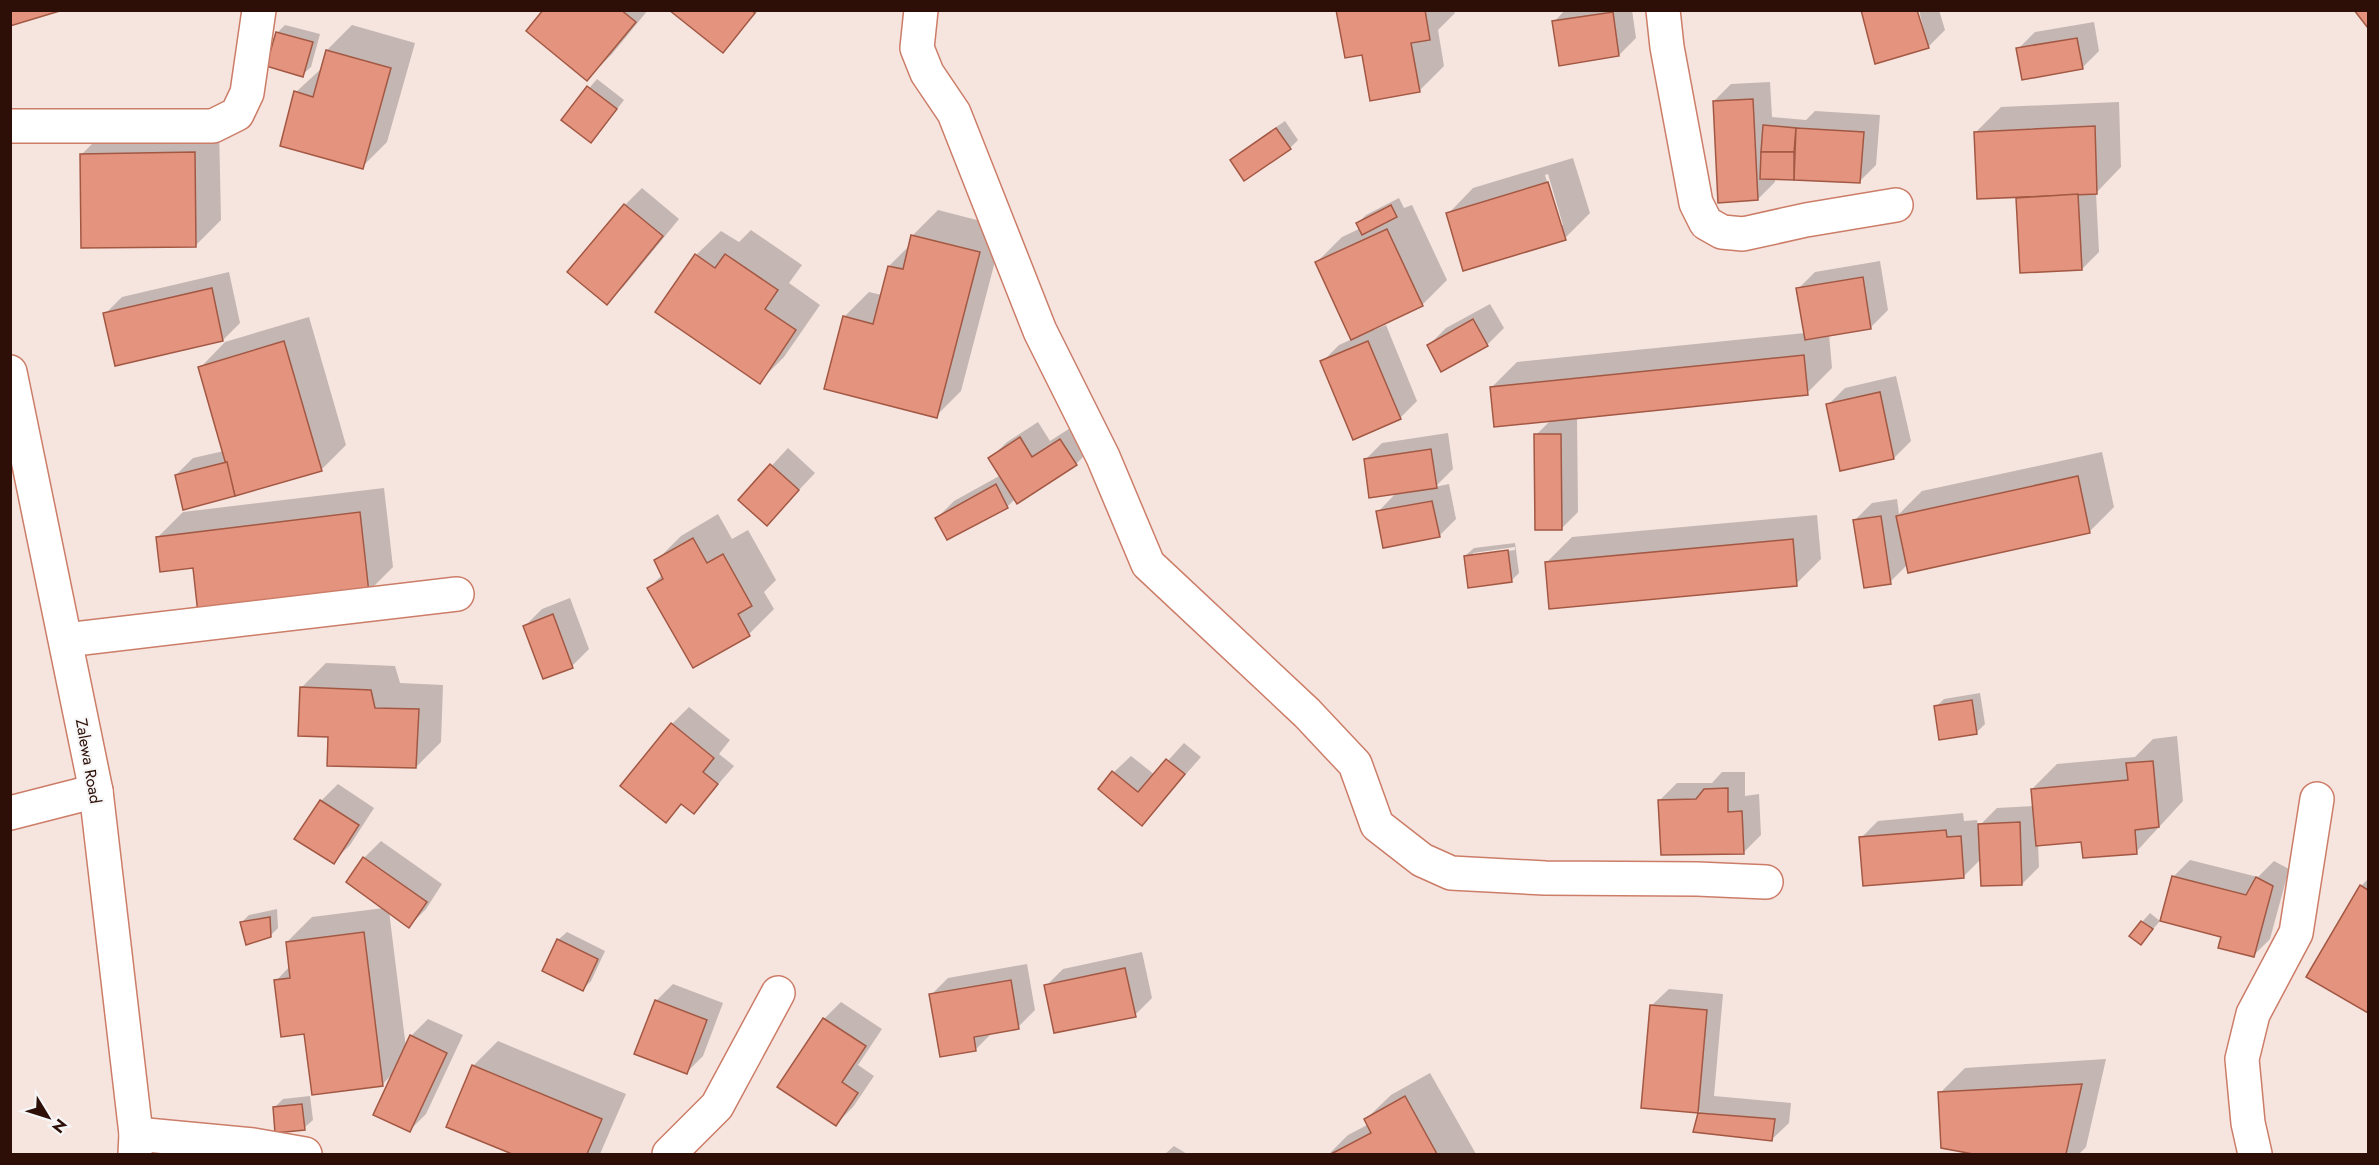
<svg xmlns="http://www.w3.org/2000/svg" width="2379" height="1165" viewBox="0 0 2379 1165" font-family="Jost,sans-serif">
<style>
.shadow{fill:#0003;fill-rule:evenodd}
.building{fill:#e4947e;stroke:#a35844;stroke-width:1.5}
.lines{fill:none;stroke-linecap:round;stroke-linejoin:round}
.minor-casing{stroke:#cc7d68;stroke-width:36}
.highway-casing{stroke:#cc7d68;stroke-width:36}
.minor{stroke:#fff;stroke-width:33}
.highway{stroke:#fff;stroke-width:33}
.labels{text-anchor:middle;stroke-width:4.5;stroke-linejoin:round;paint-order:stroke}
.street-label{font-size:16px;fill:#2d0f08;stroke:#f6f6f6}
</style>
<rect width="100%" height="100%" fill="#f6e4df"/>
<g class="shadow">
<path d="M545 10H648L612 54 587 79Z"/>
<path d="M671 10H759L723 51Z"/>
<path d="M1338 10H1454L1455 13 1438 30 1444 66 1419 91 1363 53Z"/>
<path d="M1565 10H1632L1636 38 1619 55 1554 22Z"/>
<path d="M1919 10H1939L1945 30 1928 47Z"/>
<path d="M2094 22 2099 51 2082 68 2018 49 2035 32Z"/>
<path d="M285 25 320 34 311 67 302 75 277 33Z"/>
<path d="M352 25 415 43 387 142 362 167 296 92 322 68 327 50Z"/>
<path d="M597 79 624 100 599 133 563 119Z"/>
<path d="M1770 82 1772 117 1806 120 1815 111 1880 115 1876 165 1859 182 1775 178V182L1758 199 1714 101 1731 84Z"/>
<path d="M2119 102 2121 167 2096 193 2099 252 2082 269 2018 198 2021 196 1976 132 2001 107Z"/>
<path d="M1285 121 1298 140 1290 148 1232 160 1240 152Z"/>
<path d="M219 128 221 220 196 245 82 154 107 129Z"/>
<path d="M1573 158 1590 213 1565 238 1448 214 1473 188ZM1548 174 1563 225H1560L1545 175Z"/>
<path d="M642 188 679 219 624 286 607 303 625 205Z"/>
<path d="M1399 198 1404 208 1412 205 1447 280 1422 305 1373 327 1374 330 1386 325 1417 401 1400 418 1322 362 1339 345 1352 339 1317 262 1342 237 1361 228 1358 223 1366 215Z"/>
<path d="M938 210 1004 227 961 391 936 416 844 317 869 292 882 295 889 266 910 245 913 235Z"/>
<path d="M751 230 802 265 789 283 820 305 784 357 759 382 696 255 721 231 739 242Z"/>
<path d="M1880 261 1888 310 1871 327 1829 334 1832 368 1807 393 1577 417 1578 512 1561 529 1536 435 1551 420 1492 387 1517 362 1805 333 1798 289 1815 272Z"/>
<path d="M229 272 240 323 223 340 105 314 122 297Z"/>
<path d="M1490 304 1504 328 1487 345H1429L1446 328Z"/>
<path d="M309 317 346 445 321 470 176 475 193 458 224 451 200 368 225 342Z"/>
<path d="M1896 376 1911 441 1894 458 1828 405 1845 388Z"/>
<path d="M1038 422 1050 441 1078 423 1093 447 1076 464 1018 501 1016 498 1008 506 948 538 937 518 954 501 1001 475 990 459 1007 442Z"/>
<path d="M1448 433 1453 469 1435 487 1449 484 1456 519 1439 536 1378 512 1397 492 1365 460 1382 443Z"/>
<path d="M788 448 815 473 767 524 740 500Z"/>
<path d="M2102 452 2114 507 2089 532 1908 564 1890 582 1855 520 1872 503 1897 499 1899 514 1922 491Z"/>
<path d="M384 488 393 567 368 592 194 566 158 537 183 512Z"/>
<path d="M718 514 732 539 748 530 776 580 764 592 774 609 749 634 693 666 649 588 663 574 656 561 681 536Z"/>
<path d="M1817 515 1821 559 1796 584 1547 562 1572 537Z"/>
<path d="M1515 543 1519 573 1511 581 1465 556 1474 548ZM1515 547V550L1473 556V553Z"/>
<path d="M570 598 589 649 572 666 525 626 542 609Z"/>
<path d="M326 663 395 666 400 683 443 685 441 742 416 767 330 735 301 688Z"/>
<path d="M1980 693 1985 724 1977 732 1936 707 1944 699Z"/>
<path d="M689 707 730 740 719 754 734 766 694 812 683 803 666 821 672 724Z"/>
<path d="M2177 736 2183 801 2136 852 2082 840 2038 844 2039 867 2022 884 1981 859 1964 876 1861 838 1878 821 1963 813 1964 821 1977 820 1978 827 1997 808 2034 806 2032 789 2057 764 2135 757 2153 739Z"/>
<path d="M1184 743 1201 757 1142 824 1114 772 1131 756 1155 775Z"/>
<path d="M1722 772H1745V796L1759 794 1761 835 1744 852 1660 800 1677 783H1712Z"/>
<path d="M338 784 374 808 350 845 333 862 321 801Z"/>
<path d="M381 841 442 884 426 909 409 926 389 911 406 1048 411 1036 428 1019 463 1035 426 1114 409 1131 393 1073 382 1085 305 1033 276 981 290 966 287 942 312 917 384 908 364 858Z"/>
<path d="M2190 860 2258 877 2274 861 2289 869 2270 939 2253 956 2223 936 2173 877Z"/>
<path d="M2368 879V1012L2308 976 2361 886Z"/>
<path d="M277 909 278 928 270 936 241 923 249 915Z"/>
<path d="M2150 913 2160 921 2141 943 2142 922Z"/>
<path d="M567 932 605 951 591 981 583 989 558 940Z"/>
<path d="M1142 952 1152 998 1135 1015 1046 986 1063 969Z"/>
<path d="M1027 964 1035 1010 1018 1027 992 1033 975 1050 931 995 948 978Z"/>
<path d="M673 984 723 1003 703 1056 686 1073 656 1001Z"/>
<path d="M1669 989 1723 994 1714 1096 1791 1103 1789 1123 1771 1140 1695 1131 1700 1111 1642 1106 1651 1006Z"/>
<path d="M841 1002 882 1029 858 1065 874 1076 853 1107 836 1124 779 1086 824 1019Z"/>
<path d="M498 1041 626 1094 600 1154H516L448 1126 473 1066Z"/>
<path d="M2106 1059 2086 1147 2079 1154H1980L1943 1146 1940 1093 1965 1068Z"/>
<path d="M1430 1073 1476 1154H1329L1348 1135 1369 1124 1366 1119 1391 1095Z"/>
<path d="M310 1096 313 1120 304 1128 274 1108 283 1099Z"/>
<path d="M1174 1146 1187 1154H1165Z"/>
</g>
<g class="building">
<path d="M10 10H63L10 26Z"/>
<path d="M543 10H621L636 22 587 81 526 31Z"/>
<path d="M669 10H751L755 13 723 53Z"/>
<path d="M1336 10H1425L1430 40 1411 43 1420 92 1370 101 1362 55 1345 58Z"/>
<path d="M1861 10H1917L1929 48 1875 64Z"/>
<path d="M2354 10H2368V28Z"/>
<path d="M1613 12 1619 56 1559 66 1552 21Z"/>
<path d="M276 32 313 42 303 77 266 66Z"/>
<path d="M2077 38 2083 69 2022 80 2016 48Z"/>
<path d="M326 50 391 68 363 169 280 146 294 91 313 97Z"/>
<path d="M587 86 617 109 591 143 561 120Z"/>
<path d="M1753 99 1758 200 1718 203 1713 101Z"/>
<path d="M1763 125 1796 128 1794 152H1761Z"/>
<path d="M2095 126 2097 194 1977 199 1974 132Z"/>
<path d="M1276 128 1291 149 1244 181 1230 160Z"/>
<path d="M1796 128 1864 132 1860 183 1794 180Z"/>
<path d="M195 152 196 247 81 248 80 154Z"/>
<path d="M1761 152H1794V180L1760 179Z"/>
<path d="M1548 182 1566 240 1463 271 1446 213Z"/>
<path d="M2078 194 2082 270 2020 273 2016 198Z"/>
<path d="M624 204 663 236 607 305 567 272Z"/>
<path d="M1391 205 1397 217 1362 235 1356 223Z"/>
<path d="M1387 229 1423 306 1351 340 1315 262Z"/>
<path d="M911 235 980 252 937 418 824 389 843 316 873 324 888 266 903 269Z"/>
<path d="M695 254 715 268 725 254 778 290 765 309 796 330 760 384 655 312Z"/>
<path d="M1863 277 1871 329 1805 340 1796 288Z"/>
<path d="M212 288 223 341 115 366 103 313Z"/>
<path d="M1473 319 1488 346 1441 372 1427 345Z"/>
<path d="M284 341 322 471 235 496 198 367Z"/>
<path d="M1368 341 1401 419 1353 440 1320 361Z"/>
<path d="M1804 355 1808 395 1494 427 1490 387Z"/>
<path d="M1880 392 1894 459 1840 471 1826 404Z"/>
<path d="M1534 434H1561L1562 530H1535Z"/>
<path d="M1020 437 1032 457 1060 439 1077 465 1017 504 988 458Z"/>
<path d="M1431 449 1437 488 1369 498 1364 459Z"/>
<path d="M227 462 235 496 183 510 175 475Z"/>
<path d="M770 464 799 490 767 526 738 500Z"/>
<path d="M2078 476 2090 533 1908 573 1896 516Z"/>
<path d="M996 484 1008 508 947 540 935 518Z"/>
<path d="M1432 501 1440 537 1383 548 1376 511Z"/>
<path d="M360 512 369 593 198 614 193 568 160 572 156 537Z"/>
<path d="M1881 516 1891 584 1864 588 1853 520Z"/>
<path d="M693 538 707 563 723 554 752 606 738 614 750 636 693 668 647 588 663 579 654 560Z"/>
<path d="M1793 539 1797 586 1549 609 1545 562Z"/>
<path d="M1508 550 1512 582 1468 588 1464 556Z"/>
<path d="M553 614 573 668 543 679 523 626Z"/>
<path d="M300 687 371 690 375 708 419 709 416 768 327 766 328 737 298 736Z"/>
<path d="M1972 700 1977 734 1939 740 1934 706Z"/>
<path d="M671 723 714 758 703 772 718 784 694 814 681 804 666 823 620 786Z"/>
<path d="M1166 759 1185 774 1142 826 1098 789 1112 771 1138 792Z"/>
<path d="M2153 761 2159 827 2135 830 2137 854 2083 858 2081 842 2036 846 2031 789 2128 780 2126 763Z"/>
<path d="M1728 788V812L1742 811 1744 854 1661 855 1658 800 1696 799 1704 789Z"/>
<path d="M320 800 359 825 334 864 294 839Z"/>
<path d="M2020 822 2022 885 1981 886 1978 824Z"/>
<path d="M1946 830 1947 837 1961 836 1964 878 1863 886 1859 837Z"/>
<path d="M363 857 427 902 409 928 346 882Z"/>
<path d="M2172 876 2246 895 2256 877 2273 886 2254 957 2218 948 2221 937 2160 921Z"/>
<path d="M2360 885 2368 890V1013L2306 977Z"/>
<path d="M270 917 271 937 246 945 240 922Z"/>
<path d="M2141 921 2153 929 2141 945 2129 936Z"/>
<path d="M364 932 383 1086 312 1095 304 1034 281 1037 274 980 290 978 286 942Z"/>
<path d="M557 939 598 959 583 991 542 971Z"/>
<path d="M1125 968 1136 1017 1054 1033 1044 985Z"/>
<path d="M1011 980 1019 1029 974 1037 976 1051 940 1057 929 994Z"/>
<path d="M655 1000 707 1020 687 1074 634 1054Z"/>
<path d="M1650 1005 1707 1010 1698 1113 1641 1108Z"/>
<path d="M823 1018 866 1046 842 1082 858 1093 836 1126 777 1087Z"/>
<path d="M410 1035 447 1053 410 1132 373 1115Z"/>
<path d="M472 1065 602 1119 587 1154H512L446 1127Z"/>
<path d="M2082 1084 2066 1154H1973L1941 1148 1938 1092Z"/>
<path d="M1405 1096 1437 1154H1331L1371 1133 1364 1119Z"/>
<path d="M302 1104 305 1130 275 1133 273 1107Z"/>
<path d="M1698 1113 1775 1119 1772 1141 1693 1132Z"/>
</g>
<g class="lines">
<g class="minor-casing">
<g id="minor">
<path d="M921 10 917 48 927 73 954 113 1040 331 1103 457 1148 564 1307 713 1355 764 1377 825 1422 860 1451 873 1545 878 1697 879 1766 882"/>
<path d="M1663 10 1667 47 1696 203 1706 223 1722 232 1743 234 1806 220 1896 205"/>
<path d="M10 126H213L237 114 247 93 259 10"/>
<path d="M66 640 457 594"/>
<path d="M10 813 96 791"/>
<path d="M136 1134 253 1145 305 1154"/>
<path d="M669 1154 717 1106 778 993"/>
<path d="M2255 1154 2248 1123 2242 1059 2253 1014 2296 933 2317 799"/>
</g>
</g>
<g class="highway-casing">
<path id="highway" d="M10 372 96 791 136 1134 135 1154"/>
</g>
<use href="#minor" class="minor"/>
<use href="#highway" class="highway"/>
</g>
<g class="labels">
<g class="street-label">
<text transform="translate(89 761) rotate(80)" y="6">Zalewa Road</text>
</g>
</g>
<rect width="2379" height="1165" fill="none" stroke="#2d0f08" stroke-width="24"/>
<g transform="translate(48 1117) rotate(128)" stroke="#f6f6f6" stroke-width="4.5" paint-order="stroke">
<path d="M0-4.5L10 22L0 15L-10 22Z" fill="#2d0f08"/>
<text y="-9" font-size="16" font-weight="bold" text-anchor="middle" fill="#2d0f08">N</text>
</g>
</svg>
